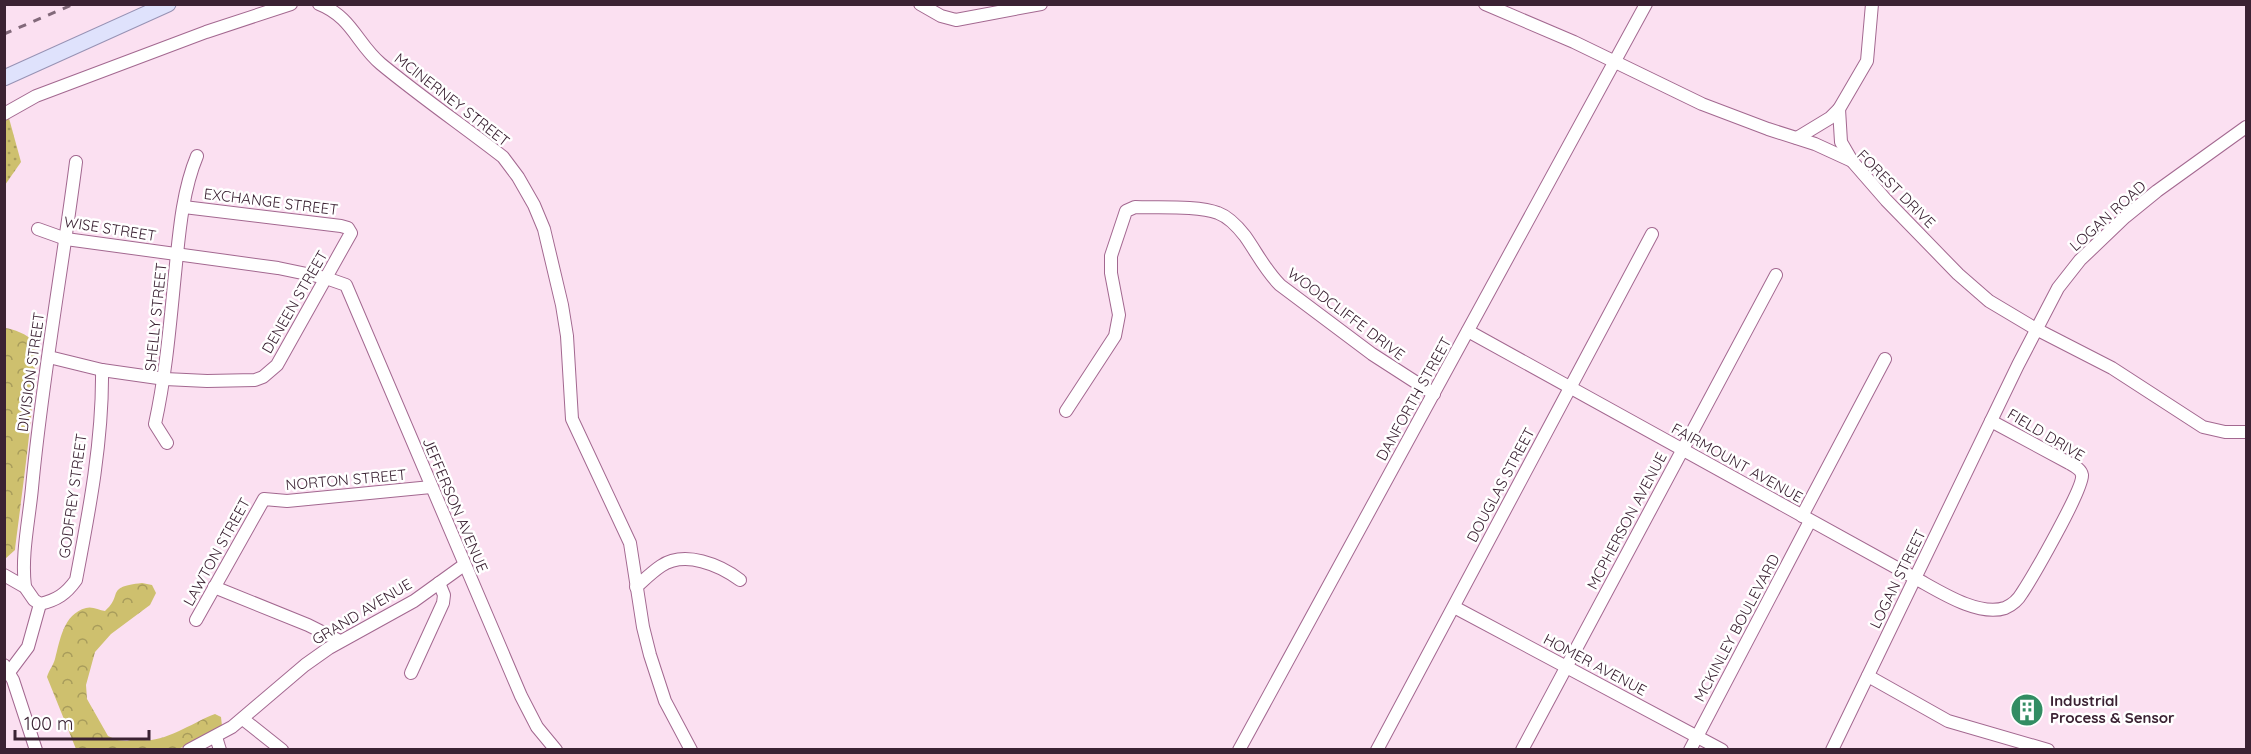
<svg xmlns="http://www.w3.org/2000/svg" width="2251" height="754" viewBox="0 0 2251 754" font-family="Quicksand,sans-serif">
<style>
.grass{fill:url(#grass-dots)}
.forest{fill:url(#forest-crowns)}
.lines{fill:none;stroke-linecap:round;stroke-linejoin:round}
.minor-casing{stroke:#a36890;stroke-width:14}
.major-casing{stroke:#9792b4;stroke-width:17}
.minor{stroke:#fff;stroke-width:12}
.major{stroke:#dfe2fc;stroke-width:15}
.rail{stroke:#82697a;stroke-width:3;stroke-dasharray:8 8;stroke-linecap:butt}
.labels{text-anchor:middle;stroke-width:5;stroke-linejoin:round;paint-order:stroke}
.street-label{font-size:15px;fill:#3b2233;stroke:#fff}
.poi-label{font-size:15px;font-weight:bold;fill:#3b2233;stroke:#fff;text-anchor:start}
</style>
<defs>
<pattern id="grass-dots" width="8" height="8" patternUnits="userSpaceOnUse" patternTransform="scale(1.5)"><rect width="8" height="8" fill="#cec06e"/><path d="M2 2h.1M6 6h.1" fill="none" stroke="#a89c5b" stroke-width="1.8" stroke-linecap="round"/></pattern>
<pattern id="forest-crowns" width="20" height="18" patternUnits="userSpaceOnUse" patternTransform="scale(1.5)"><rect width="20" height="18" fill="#cec06e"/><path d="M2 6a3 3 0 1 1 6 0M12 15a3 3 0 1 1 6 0" fill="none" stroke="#a89c5b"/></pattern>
</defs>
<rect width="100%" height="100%" fill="#fbe0f1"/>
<path class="grass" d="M4 100 21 162 5 185H4Z"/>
<g class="forest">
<path d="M5 328C13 329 28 334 33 342 42 358 18 521 15 550L5 559Z"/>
<path d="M142 583 152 585 156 593 150 605 111 634 95 652 86 685 87 699 108 736 117 740 127 741 137 738C157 748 195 721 215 714L221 717 222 726 199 740 178 749H76L47 677C49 670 53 666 55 659 60 641 63 614 86 608 92 606 99 610 105 611 124 595 104 587 142 583Z"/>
</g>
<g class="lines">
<g class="minor-casing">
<g id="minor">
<path d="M319 4C352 17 357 44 381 64 421 97 463 126 503 157L518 177 534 205 544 229 562 305 567 336 572 419 630 543 643 627 650 655 665 701 691 750"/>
<path d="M920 4 941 16 956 20 1041 4"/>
<path d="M1485 4 1574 42 1702 104 1768 129 1815 144 1852 161 1886 200 1958 274 1989 301 2036 329 2112 368 2203 427 2225 432H2246"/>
<path d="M1839 109 1841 142 1852 161"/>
<path d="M4 114 36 96 206 32 291 4"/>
<path d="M1797 138 1830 118 1839 109 1867 61 1872 4"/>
<path d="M38 229 66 239 278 268 326 278 346 285 521 696 537 727 556 750"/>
<path d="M1468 331 1915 578C1939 591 1978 617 2005 608 2012 605 2018 600 2022 593 2032 578 2084 488 2082 475 2081 469 2074 466 2069 463L1991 421"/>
<path d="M49 357 102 370 165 379 207 381 255 380 263 377 277 365 351 233 348 228 341 226 184 207"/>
<path d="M1066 411 1115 336 1119 315 1111 273V256L1126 211 1135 207C1157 208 1198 205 1218 213 1229 217 1238 227 1245 236 1257 253 1265 270 1280 285L1372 354 1434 394"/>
<path d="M167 443 155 424C166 374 170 324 175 274 179 235 182 192 197 156"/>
<path d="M1802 516 1885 359"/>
<path d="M4 575 25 587 34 600 40 604C57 600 66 594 76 580 89 512 103 440 102 370"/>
<path d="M25 587C21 555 29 520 32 488 42 379 62 271 76 162"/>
<path d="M214 587 308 625 340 641"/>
<path d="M636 587C644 580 652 572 661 566 685 550 720 565 740 580"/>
<path d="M1454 607 1722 750"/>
<path d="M196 620 264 499 287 501 431 487"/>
<path d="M4 665 13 680 36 750"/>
<path d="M10 671 28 647 40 604"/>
<path d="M411 673 443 603 444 595 439 583"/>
<path d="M1868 676 1948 721 2048 750"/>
<path d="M243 719 282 750"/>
<path d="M216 737 220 750"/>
<path d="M189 750 232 727 305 665 329 648 414 601 464 565"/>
<path d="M1239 750 1646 4"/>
<path d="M1377 750 1652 234"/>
<path d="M1522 750 1776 275"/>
<path d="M1690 750 1810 521"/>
<path d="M1832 750 2018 365 2058 288 2080 260 2125 217 2157 191 2246 127"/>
</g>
</g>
<g class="major-casing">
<path id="major" d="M4 78 168 4"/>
</g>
<use href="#minor" class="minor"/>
<use href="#major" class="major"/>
<path class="rail" d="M4 34 74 4"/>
</g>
<defs>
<g id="building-disc" transform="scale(1.725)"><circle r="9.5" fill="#328d63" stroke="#fff"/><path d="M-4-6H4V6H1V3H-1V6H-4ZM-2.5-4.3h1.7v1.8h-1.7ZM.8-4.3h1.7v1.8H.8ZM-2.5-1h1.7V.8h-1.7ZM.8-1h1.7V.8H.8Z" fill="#fff"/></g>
</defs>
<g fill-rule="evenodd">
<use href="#building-disc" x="2027" y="710"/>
</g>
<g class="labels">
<g class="street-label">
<text transform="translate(452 100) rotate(38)" y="5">MCINERNEY STREET</text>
<text transform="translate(1896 189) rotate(45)" y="5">FOREST DRIVE</text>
<text transform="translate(271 202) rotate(7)" y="5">EXCHANGE STREET</text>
<text transform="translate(2108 216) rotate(-42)" y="5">LOGAN ROAD</text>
<text transform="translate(110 229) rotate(9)" y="5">WISE STREET</text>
<text transform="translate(295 302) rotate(-60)" y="5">DENEEN STREET</text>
<text transform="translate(1346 314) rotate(37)" y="5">WOODCLIFFE DRIVE</text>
<text transform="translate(156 317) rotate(-84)" y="5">SHELLY STREET</text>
<text transform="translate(31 372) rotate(-82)" y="5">DIVISION STREET</text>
<text transform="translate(1414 399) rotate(-61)" y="5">DANFORTH STREET</text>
<text transform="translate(2046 435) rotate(31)" y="5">FIELD DRIVE</text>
<text transform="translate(1737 463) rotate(29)" y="5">FAIRMOUNT AVENUE</text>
<text transform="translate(346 480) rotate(-5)" y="5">NORTON STREET</text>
<text transform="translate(1501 485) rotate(-62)" y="5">DOUGLAS STREET</text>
<text transform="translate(73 496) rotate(-82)" y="5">GODFREY STREET</text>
<text transform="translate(455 505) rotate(67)" y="5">JEFFERSON AVENUE</text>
<text transform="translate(1627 521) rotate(-62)" y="5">MCPHERSON AVENUE</text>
<text transform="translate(217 552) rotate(-61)" y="5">LAWTON STREET</text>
<text transform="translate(1898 579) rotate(-64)" y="5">LOGAN STREET</text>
<text transform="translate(362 612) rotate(-31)" y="5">GRAND AVENUE</text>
<text transform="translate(1737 628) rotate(-62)" y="5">MCKINLEY BOULEVARD</text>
<text transform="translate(1595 665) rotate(28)" y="5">HOMER AVENUE</text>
</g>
<g class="poi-label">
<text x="2050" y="706">Industrial<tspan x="2050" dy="17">Process &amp; Sensor</tspan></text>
</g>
</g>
<rect width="2251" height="754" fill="none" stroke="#3b2233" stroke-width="12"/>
<path d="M15 730v9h134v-9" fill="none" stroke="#3b2233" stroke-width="3"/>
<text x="24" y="730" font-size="18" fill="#3b2233" stroke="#ffffff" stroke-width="4.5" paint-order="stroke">100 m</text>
</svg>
